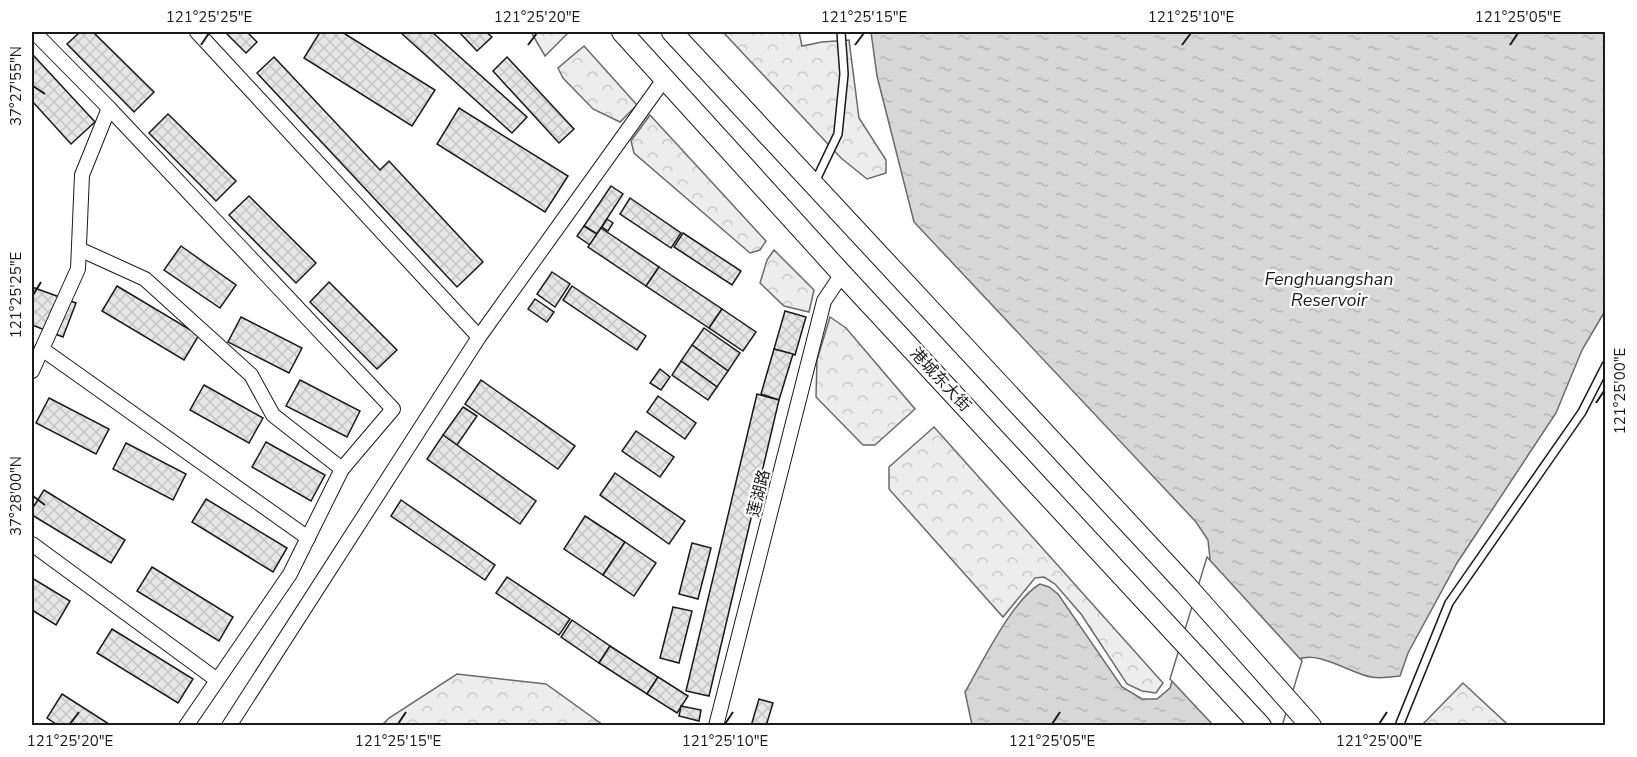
<svg xmlns="http://www.w3.org/2000/svg" width="1637" height="757" viewBox="0 0 1637 757" font-family="'Nunito Sans','Noto Sans SC',sans-serif">
<style>
.forest{fill:url(#forest-crowns);stroke:#6a6a6a;stroke-width:1.5}
.water{fill:url(#water-ripples);stroke:#6a6a6a;stroke-width:1.5}
.pier{fill:#fff;stroke:#6a6a6a;stroke-width:1.5}
.building{fill:url(#building-cross-hatch);stroke:#1a1a1a;stroke-width:1.5}
.lines{fill:none;stroke-linecap:round;stroke-linejoin:round}
.service-casing{stroke:#1a1a1a;stroke-width:10}
.minor-casing{stroke:#1a1a1a;stroke-width:16}
.secondary-casing{stroke:#1a1a1a;stroke-width:22}
.service{stroke:#fff;stroke-width:7}
.minor{stroke:#fff;stroke-width:14}
.secondary{stroke:#fff;stroke-width:20}
.ticks{fill:none;stroke:#1a1a1a;stroke-width:2}
.labels{text-anchor:middle;stroke-width:4.5;stroke-linejoin:round;paint-order:stroke}
.street-label{font-size:16px;fill:#1a1a1a;stroke:#fff}
.water-label{font-size:18px;font-style:italic;fill:#1a1a1a;stroke:#fff}
.neatline{fill:none;stroke:#1a1a1a;stroke-width:2}
.ticks-label{font-size:15px;text-anchor:middle;fill:#1a1a1a}
</style>
<defs>
<pattern id="forest-crowns" width="20" height="18" patternUnits="userSpaceOnUse" patternTransform="scale(1.5)"><rect width="20" height="18" fill="#ededed"/><path d="M2 6a3 3 0 1 1 6 0M12 15a3 3 0 1 1 6 0" fill="none" stroke="#cbcbcb"/></pattern>
<pattern id="water-ripples" width="26" height="14" patternUnits="userSpaceOnUse" patternTransform="scale(1.5)"><rect width="26" height="14" fill="#d7d7d7"/><path d="M2 4q2-2 4 0t4 0M15 11q2-2 4 0t4 0" fill="none" stroke="#b8b8b8"/></pattern>
<pattern id="building-cross-hatch" width="8" height="8" patternUnits="userSpaceOnUse" patternTransform="scale(1.5)"><rect width="8" height="8" fill="#e6e6e6"/><path d="M0 0l8 8M0 8l8-8" fill="none" stroke="#c5c5c5"/></pattern>
</defs>
<rect width="100%" height="100%" fill="#fff"/>
<g class="forest">
<path d="M531 32H565L567 34 545 56Z"/>
<path d="M723 32H799L802 46 822 42 849 40 859 118 886 160V173L867 179 841 158Z"/>
<path d="M584 46 637 105 620 122 593 109 563 78 558 68Z"/>
<path d="M650 115 766 241 760 250 750 253 634 153 631 141Z"/>
<path d="M774 250 814 290 809 312 784 306 760 283 767 260Z"/>
<path d="M830 317 846 328 915 409 875 445H863L816 397 817 360Z"/>
<path d="M934 427 1163 683 1156 693 1142 691 1127 684 1081 614 1055 584 1044 577 1035 578 1003 617 889 489V467Z"/>
<path d="M457 674 546 684 603 725H382L389 718Z"/>
<path d="M1463 683 1506 723 1505 725H1422Z"/>
</g>
<path class="water" d="M871 32H1605V311L1582 350 1556 413 1457 563 1408 653 1400 676C1391 677 1381 679 1371 677 1352 674 1316 649 1298 660L1279 725H972L965 692C982 663 1012 600 1040 584L1049 587 1058 594 1122 687 1142 699H1157L1170 688 1210 559 1208 540 1196 522 914 222 877 76Z"/>
<path class="pier" d="M1207 557 1302 661 1282 726 1213 725 1170 679Z"/>
<g class="building">
<path d="M80 32H93L154 92 134 112 67 44Z"/>
<path d="M225 32H247L257 42 246 53Z"/>
<path d="M320 32H342L435 90 412 126 304 58Z"/>
<path d="M400 32H432L527 117 512 133Z"/>
<path d="M459 32H486L492 37 477 51Z"/>
<path d="M34 56 95 122 71 144 32 101V59Z"/>
<path d="M274 57 380 170 389 161 483 262 457 287 257 73Z"/>
<path d="M507 57 574 129 559 143 493 71Z"/>
<path d="M459 108 568 176 545 212 437 144Z"/>
<path d="M168 114 236 181 216 201 149 133Z"/>
<path d="M611 186 623 194 597 234 584 226Z"/>
<path d="M249 196 316 263 296 283 229 215Z"/>
<path d="M630 198 681 233 671 248 620 214Z"/>
<path d="M607 219 613 223 608 231 602 227Z"/>
<path d="M584 226 597 234 590 245 577 236Z"/>
<path d="M601 228 659 267 646 286 588 247Z"/>
<path d="M683 233 741 271 732 285 674 247Z"/>
<path d="M181 246 236 285 220 308 164 270Z"/>
<path d="M659 267 722 309 709 328 646 286Z"/>
<path d="M552 272 570 284 555 307 537 294Z"/>
<path d="M329 282 397 350 377 369 310 302Z"/>
<path d="M117 286 199 335 184 360 102 311Z"/>
<path d="M572 286 646 336 637 350 563 300Z"/>
<path d="M32 287 76 303 63 337 32 325Z"/>
<path d="M535 299 554 312 547 322 528 309Z"/>
<path d="M722 309 756 332 743 351 709 328Z"/>
<path d="M785 311 806 317 795 355 774 349Z"/>
<path d="M241 317 302 348 289 373 228 342Z"/>
<path d="M704 328 740 353 728 371 692 345Z"/>
<path d="M692 345 728 371 717 387 681 361Z"/>
<path d="M774 349 793 354 779 400 761 394Z"/>
<path d="M681 361 717 387 708 400 672 375Z"/>
<path d="M660 369 670 377 661 390 650 383Z"/>
<path d="M300 380 360 411 347 437 286 406Z"/>
<path d="M481 380 575 446 558 469 465 404Z"/>
<path d="M204 385 263 418 249 443 190 410Z"/>
<path d="M757 394 779 400 709 696 686 691Z"/>
<path d="M658 396 696 423 685 439 647 412Z"/>
<path d="M49 398 109 429 96 454 36 423Z"/>
<path d="M463 407 477 416 457 445 443 435Z"/>
<path d="M636 431 674 457 660 477 622 451Z"/>
<path d="M443 435 536 501 520 524 427 459Z"/>
<path d="M266 442 325 475 311 501 252 467Z"/>
<path d="M126 443 186 474 173 500 113 469Z"/>
<path d="M615 473 685 521 669 544 600 495Z"/>
<path d="M44 490 125 540 111 563 32 515V509Z"/>
<path d="M206 499 287 548 273 572 192 522Z"/>
<path d="M401 500 495 565 485 580 391 516Z"/>
<path d="M585 516 625 542 603 575 564 549Z"/>
<path d="M625 542 656 563 634 596 603 575Z"/>
<path d="M692 543 711 548 698 599 679 594Z"/>
<path d="M152 567 233 617 219 641 137 591Z"/>
<path d="M507 577 570 619 559 635 496 593Z"/>
<path d="M32 578 70 601 56 625 32 610Z"/>
<path d="M673 607 692 611 679 663 660 658Z"/>
<path d="M572 620 610 646 599 663 561 637Z"/>
<path d="M112 629 193 679 178 703 97 653Z"/>
<path d="M610 646 658 677 647 694 599 663Z"/>
<path d="M658 677 688 696 677 713 647 694Z"/>
<path d="M62 694 112 726H59L47 718Z"/>
<path d="M759 699 773 703 766 726H751Z"/>
<path d="M681 706 701 710 699 721 679 716Z"/>
</g>
<g class="lines">
<g class="service-casing">
<g id="service">
<path d="M815 182 838 134 844 74 841 32"/>
<path d="M1399 726 1449 603 1582 412 1606 365"/>
</g>
</g>
<g class="minor-casing">
<g id="minor">
<path d="M197 32 479 337 665 78"/>
<path d="M109 108 393 409 342 469 290 574 186 726"/>
<path d="M79 249 145 279 251 375 273 415 342 469"/>
<path d="M42 349 308 538"/>
<path d="M32 371 78 269 82 175 109 108 34 32"/>
<path d="M32 544 217 680"/>
<path d="M229 726 479 337"/>
<path d="M716 726 824 301 842 274"/>
</g>
</g>
<g class="secondary-casing">
<g id="secondary">
<path d="M622 32 842 274 1261 726"/>
<path d="M672 32 1185 584 1311 726"/>
</g>
</g>
<use href="#service" class="service"/>
<use href="#minor" class="minor"/>
<use href="#secondary" class="secondary"/>
</g>
<path class="ticks" d="M201 45 209 33M528 45 537 33M855 45 864 33M1182 45 1191 33M1510 45 1518 33M33 86 45 94M33 295 41 282M1596 403 1604 391M33 496 45 505M70 724 79 712M398 724 406 712M725 724 733 712M1052 724 1060 712M1379 724 1387 712"/>
<g class="labels">
<g class="street-label">
<text transform="translate(941 379) rotate(47)" y="6">港城东大街</text>
<text transform="translate(758 493) rotate(-76)" y="6">莲湖路</text>
</g>
<g class="water-label">
<text x="1329" y="285">Fenghuangshan<tspan x="1329" dy="21">Reservoir</tspan></text>
</g>
</g>
<rect width="1637" height="757" fill="none" stroke="#ffffff" stroke-width="66"/>
<rect x="33" y="33" width="1571" height="691" class="neatline"/>
<g class="ticks-label">
<text x="209" y="22">121°25'25"E</text>
<text x="537" y="22">121°25'20"E</text>
<text x="864" y="22">121°25'15"E</text>
<text x="1191" y="22">121°25'10"E</text>
<text x="1518" y="22">121°25'05"E</text>
<text transform="translate(16 86) rotate(-90)" y="5">37°27'55"N</text>
<text transform="translate(16 295) rotate(-90)" y="5">121°25'25"E</text>
<text transform="translate(1620 391) rotate(-90)" y="5">121°25'00"E</text>
<text transform="translate(16 496) rotate(-90)" y="5">37°28'00"N</text>
<text x="70" y="746">121°25'20"E</text>
<text x="398" y="746">121°25'15"E</text>
<text x="725" y="746">121°25'10"E</text>
<text x="1052" y="746">121°25'05"E</text>
<text x="1379" y="746">121°25'00"E</text>
</g>
</svg>
